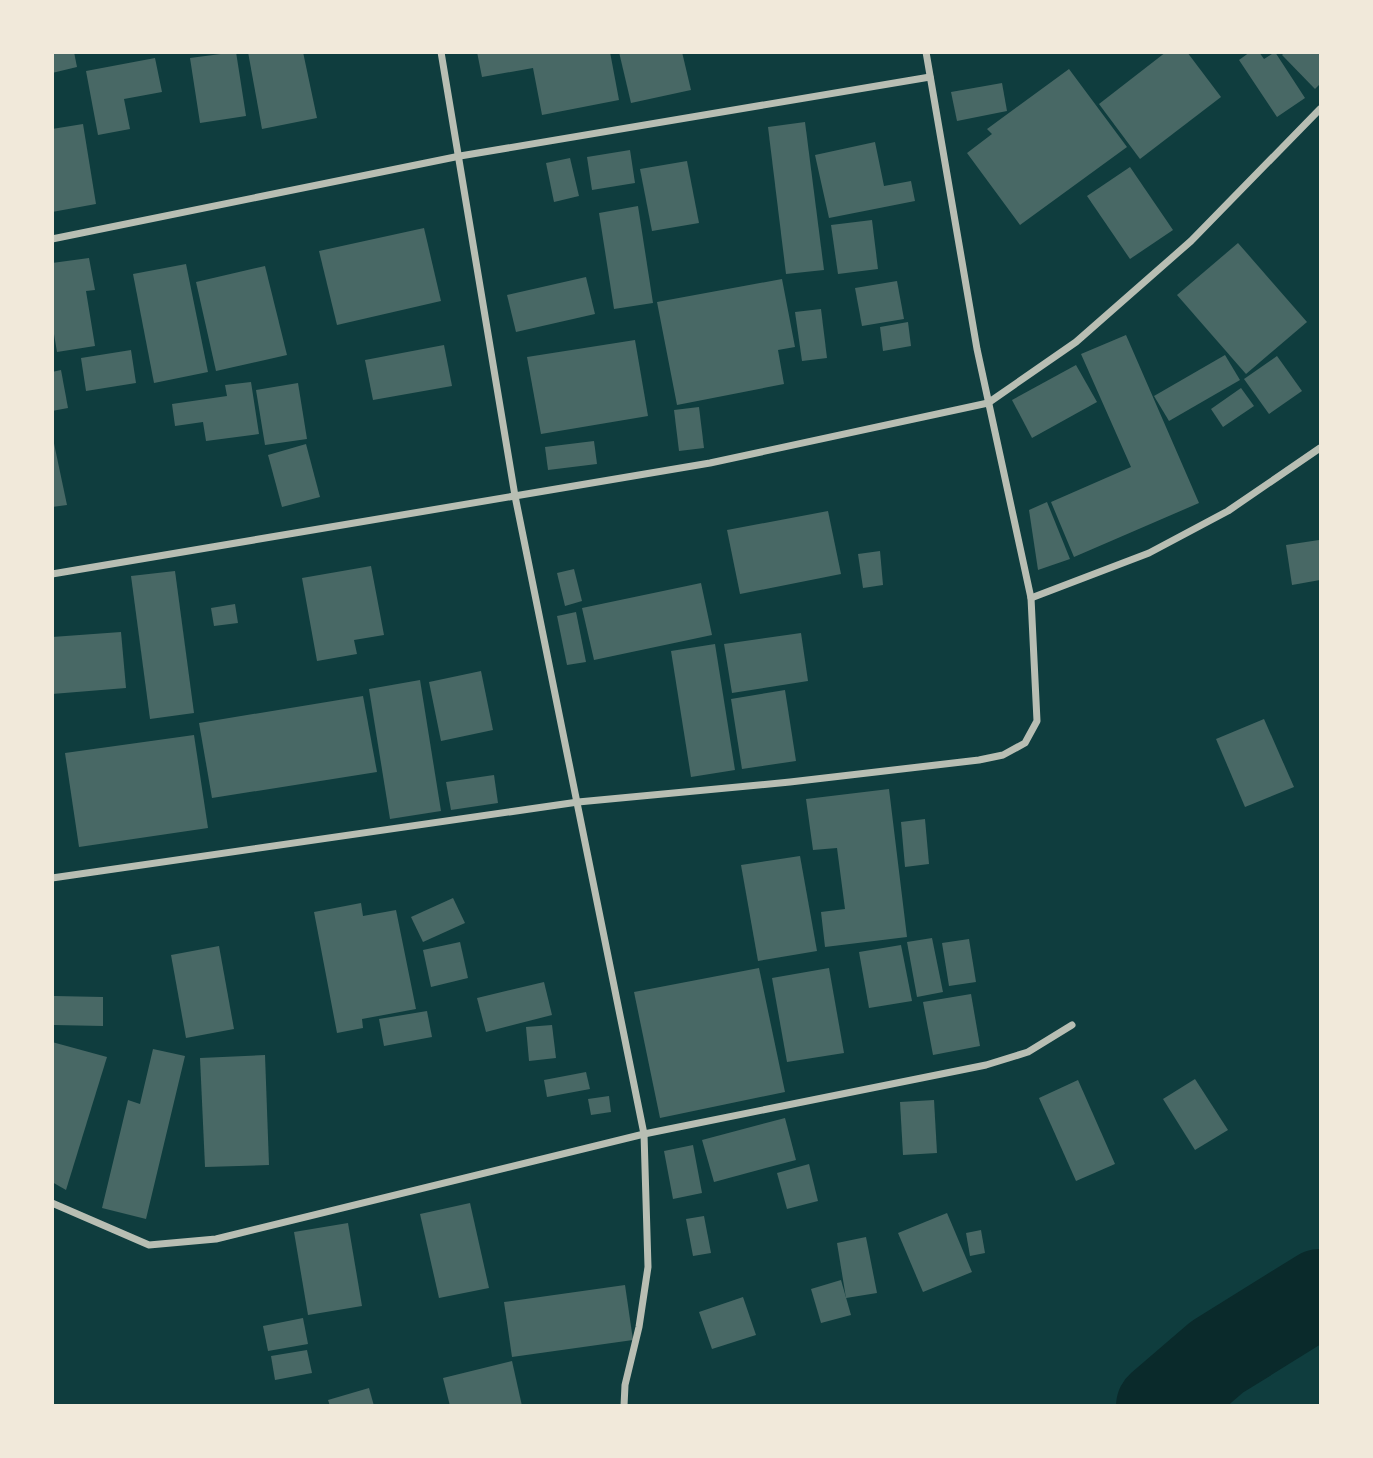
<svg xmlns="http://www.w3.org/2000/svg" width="1373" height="1458" viewBox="0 0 1373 1458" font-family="'Noto Sans',sans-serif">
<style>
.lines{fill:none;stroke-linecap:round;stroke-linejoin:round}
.river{stroke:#0a2a2b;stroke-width:88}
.building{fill:#486865}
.minor{stroke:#b8beb3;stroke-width:7}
</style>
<rect width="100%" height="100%" fill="#0f3d3e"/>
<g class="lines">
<path class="river" d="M1160 1406 1217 1357 1320 1293"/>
</g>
<g class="building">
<path d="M52 52H74L77 67 52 73Z"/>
<path d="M236 52 246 116 200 123 190 58Z"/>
<path d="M248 52H303L317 118 262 129Z"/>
<path d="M477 52H610L619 100 542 115 533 68 482 77Z"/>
<path d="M619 52H682L691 90 631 103Z"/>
<path d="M1166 52H1187L1221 97 1140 159 1099 104Z"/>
<path d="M1250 52H1259L1264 59 1275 52 1305 98 1277 117 1239 60Z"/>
<path d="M1285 52H1320V84L1315 89 1282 55Z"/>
<path d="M155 58 162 92 124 99 130 129 98 135 86 71Z"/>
<path d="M1069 69 1127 147 1020 225 967 153 992 134 987 129Z"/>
<path d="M1002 83 1007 111 957 121 951 92Z"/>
<path d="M805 122 824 270 786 274 768 127Z"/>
<path d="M83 124 96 204 52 212V129Z"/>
<path d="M875 142 884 186 911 181 915 201 829 218 815 155Z"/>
<path d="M630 150 635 183 592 190 587 157Z"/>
<path d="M570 158 579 196 554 202 546 163Z"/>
<path d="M687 161 699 223 652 231 640 169Z"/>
<path d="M1130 167 1173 230 1130 259 1087 196Z"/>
<path d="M638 206 653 303 614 309 599 213Z"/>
<path d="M872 220 878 269 838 274 831 225Z"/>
<path d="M424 228 441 301 337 325 319 251Z"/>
<path d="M1238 243 1307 322 1246 374 1177 295Z"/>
<path d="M89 258 95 290 86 291 95 346 57 352 52 322V263Z"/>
<path d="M186 264 208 372 154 383 133 274Z"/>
<path d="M265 266 287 355 216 371 196 282Z"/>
<path d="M586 277 595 314 516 332 507 295Z"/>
<path d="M782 279 795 347 778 350 784 384 677 405 657 302Z"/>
<path d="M897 281 904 319 862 326 855 288Z"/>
<path d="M821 309 827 358 802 361 795 312Z"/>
<path d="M908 322 911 346 883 351 880 327Z"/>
<path d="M1126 335 1199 503 1074 557 1051 502 1131 467 1081 354Z"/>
<path d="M635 340 648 416 541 434 527 357Z"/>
<path d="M444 345 452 386 373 400 365 360Z"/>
<path d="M131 350 136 383 86 391 81 358Z"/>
<path d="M1225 355 1240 380 1169 421 1154 396Z"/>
<path d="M1277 356 1302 391 1269 414 1244 379Z"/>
<path d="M1076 365 1097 402 1032 438 1012 400Z"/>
<path d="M61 370 68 408 52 411V372Z"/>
<path d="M251 382 259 434 206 441 203 422 175 426 172 404 227 396 225 385Z"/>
<path d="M298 383 307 439 265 445 256 390Z"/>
<path d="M1241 388 1254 406 1223 427 1211 409Z"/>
<path d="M699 407 704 448 679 451 674 410Z"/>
<path d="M52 434 67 505 52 507Z"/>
<path d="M594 441 597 464 548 470 545 447Z"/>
<path d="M306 444 320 497 282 507 268 455Z"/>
<path d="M1047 502 1070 559 1038 570 1029 510Z"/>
<path d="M828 511 841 574 740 594 727 530Z"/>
<path d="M1319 540 1320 580 1292 585 1286 545Z"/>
<path d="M880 551 883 585 863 588 858 554Z"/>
<path d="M371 566 384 635 354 640 357 654 317 661 302 578Z"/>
<path d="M574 569 582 601 565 606 557 573Z"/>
<path d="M175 571 194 713 150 719 131 576Z"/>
<path d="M701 583 712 635 594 660 582 608Z"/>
<path d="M235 604 238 623 214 626 211 608Z"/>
<path d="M576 612 586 662 567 665 557 616Z"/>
<path d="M121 632 126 688 52 694V637Z"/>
<path d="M801 633 808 681 732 693 724 644Z"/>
<path d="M715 644 735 770 691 777 671 651Z"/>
<path d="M481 671 493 730 441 741 429 682Z"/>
<path d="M420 680 441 811 390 819 369 689Z"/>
<path d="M785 690 796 761 742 769 731 699Z"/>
<path d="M363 696 377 772 212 798 199 723Z"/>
<path d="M1264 719 1294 787 1245 807 1216 739Z"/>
<path d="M194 735 208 828 79 847 65 753Z"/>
<path d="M494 775 498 803 451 810 446 782Z"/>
<path d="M889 789 907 937 825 947 821 912 845 909 837 848 813 850 806 799Z"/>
<path d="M925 819 929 864 905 867 901 822Z"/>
<path d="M800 856 817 951 758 961 741 865Z"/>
<path d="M453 898 465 923 423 942 411 917Z"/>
<path d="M361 903 363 916 396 910 416 1009 362 1019 363 1028 337 1033 314 912Z"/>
<path d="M932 938 943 992 917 997 907 942Z"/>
<path d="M969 939 976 982 949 986 942 943Z"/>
<path d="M460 942 468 978 431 987 423 950Z"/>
<path d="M901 945 912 1001 869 1008 859 952Z"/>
<path d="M219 946 234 1029 186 1038 171 955Z"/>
<path d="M759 968 785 1092 660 1118 634 992Z"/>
<path d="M829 968 844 1053 787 1062 772 978Z"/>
<path d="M544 982 552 1015 486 1032 477 998Z"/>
<path d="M971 994 980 1046 933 1055 923 1002Z"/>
<path d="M54 996 103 997V1026L54 1025Z"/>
<path d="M427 1011 432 1037 384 1046 379 1019Z"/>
<path d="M552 1025 556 1058 529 1061 526 1027Z"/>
<path d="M52 1042 107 1057 66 1190 52 1182Z"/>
<path d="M153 1049 185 1056 146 1219 102 1208 128 1100 140 1104Z"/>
<path d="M265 1055 269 1165 205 1167 200 1058Z"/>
<path d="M586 1072 590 1089 547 1097 544 1080Z"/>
<path d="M1195 1079 1228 1130 1195 1150 1163 1099Z"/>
<path d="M1078 1080 1115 1164 1076 1181 1039 1098Z"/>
<path d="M609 1096 611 1112 591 1115 588 1099Z"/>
<path d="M934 1100 937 1153 903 1155 900 1102Z"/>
<path d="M785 1118 796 1160 714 1182 702 1140Z"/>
<path d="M693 1145 702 1193 673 1199 664 1151Z"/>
<path d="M809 1164 818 1201 787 1209 777 1173Z"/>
<path d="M470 1203 489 1288 439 1298 420 1214Z"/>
<path d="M947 1213 972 1272 923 1292 898 1233Z"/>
<path d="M704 1216 711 1253 693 1256 686 1219Z"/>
<path d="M348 1223 362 1306 308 1315 294 1232Z"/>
<path d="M981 1230 985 1253 970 1256 966 1233Z"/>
<path d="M866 1237 877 1293 846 1298 837 1243Z"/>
<path d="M841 1280 851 1315 821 1323 811 1289Z"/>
<path d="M625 1285 633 1340 512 1357 504 1302Z"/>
<path d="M743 1297 756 1335 712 1349 699 1312Z"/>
<path d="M303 1318 308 1344 268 1351 263 1326Z"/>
<path d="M307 1350 312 1373 275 1380 271 1356Z"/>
<path d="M512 1361 522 1406H450L443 1378Z"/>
<path d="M369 1388 374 1406H330L328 1400Z"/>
</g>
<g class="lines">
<g class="minor">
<path d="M441 52 515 496 644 1134 648 1267 639 1327 625 1385 624 1406"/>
<path d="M52 239 460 156 930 77"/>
<path d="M52 574 710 463 988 403 1076 342 1191 241 1320 109"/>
<path d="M1031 598 1149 553 1228 511 1320 448"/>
<path d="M52 878 578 802 790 782 979 760 1003 755 1025 743 1037 721 1031 598 977 349 926 52"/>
<path d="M52 1203 149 1245 216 1239 644 1134 986 1065 1028 1052 1072 1025"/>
</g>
</g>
<rect width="1373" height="1458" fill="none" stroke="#f1e9da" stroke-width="108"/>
</svg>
